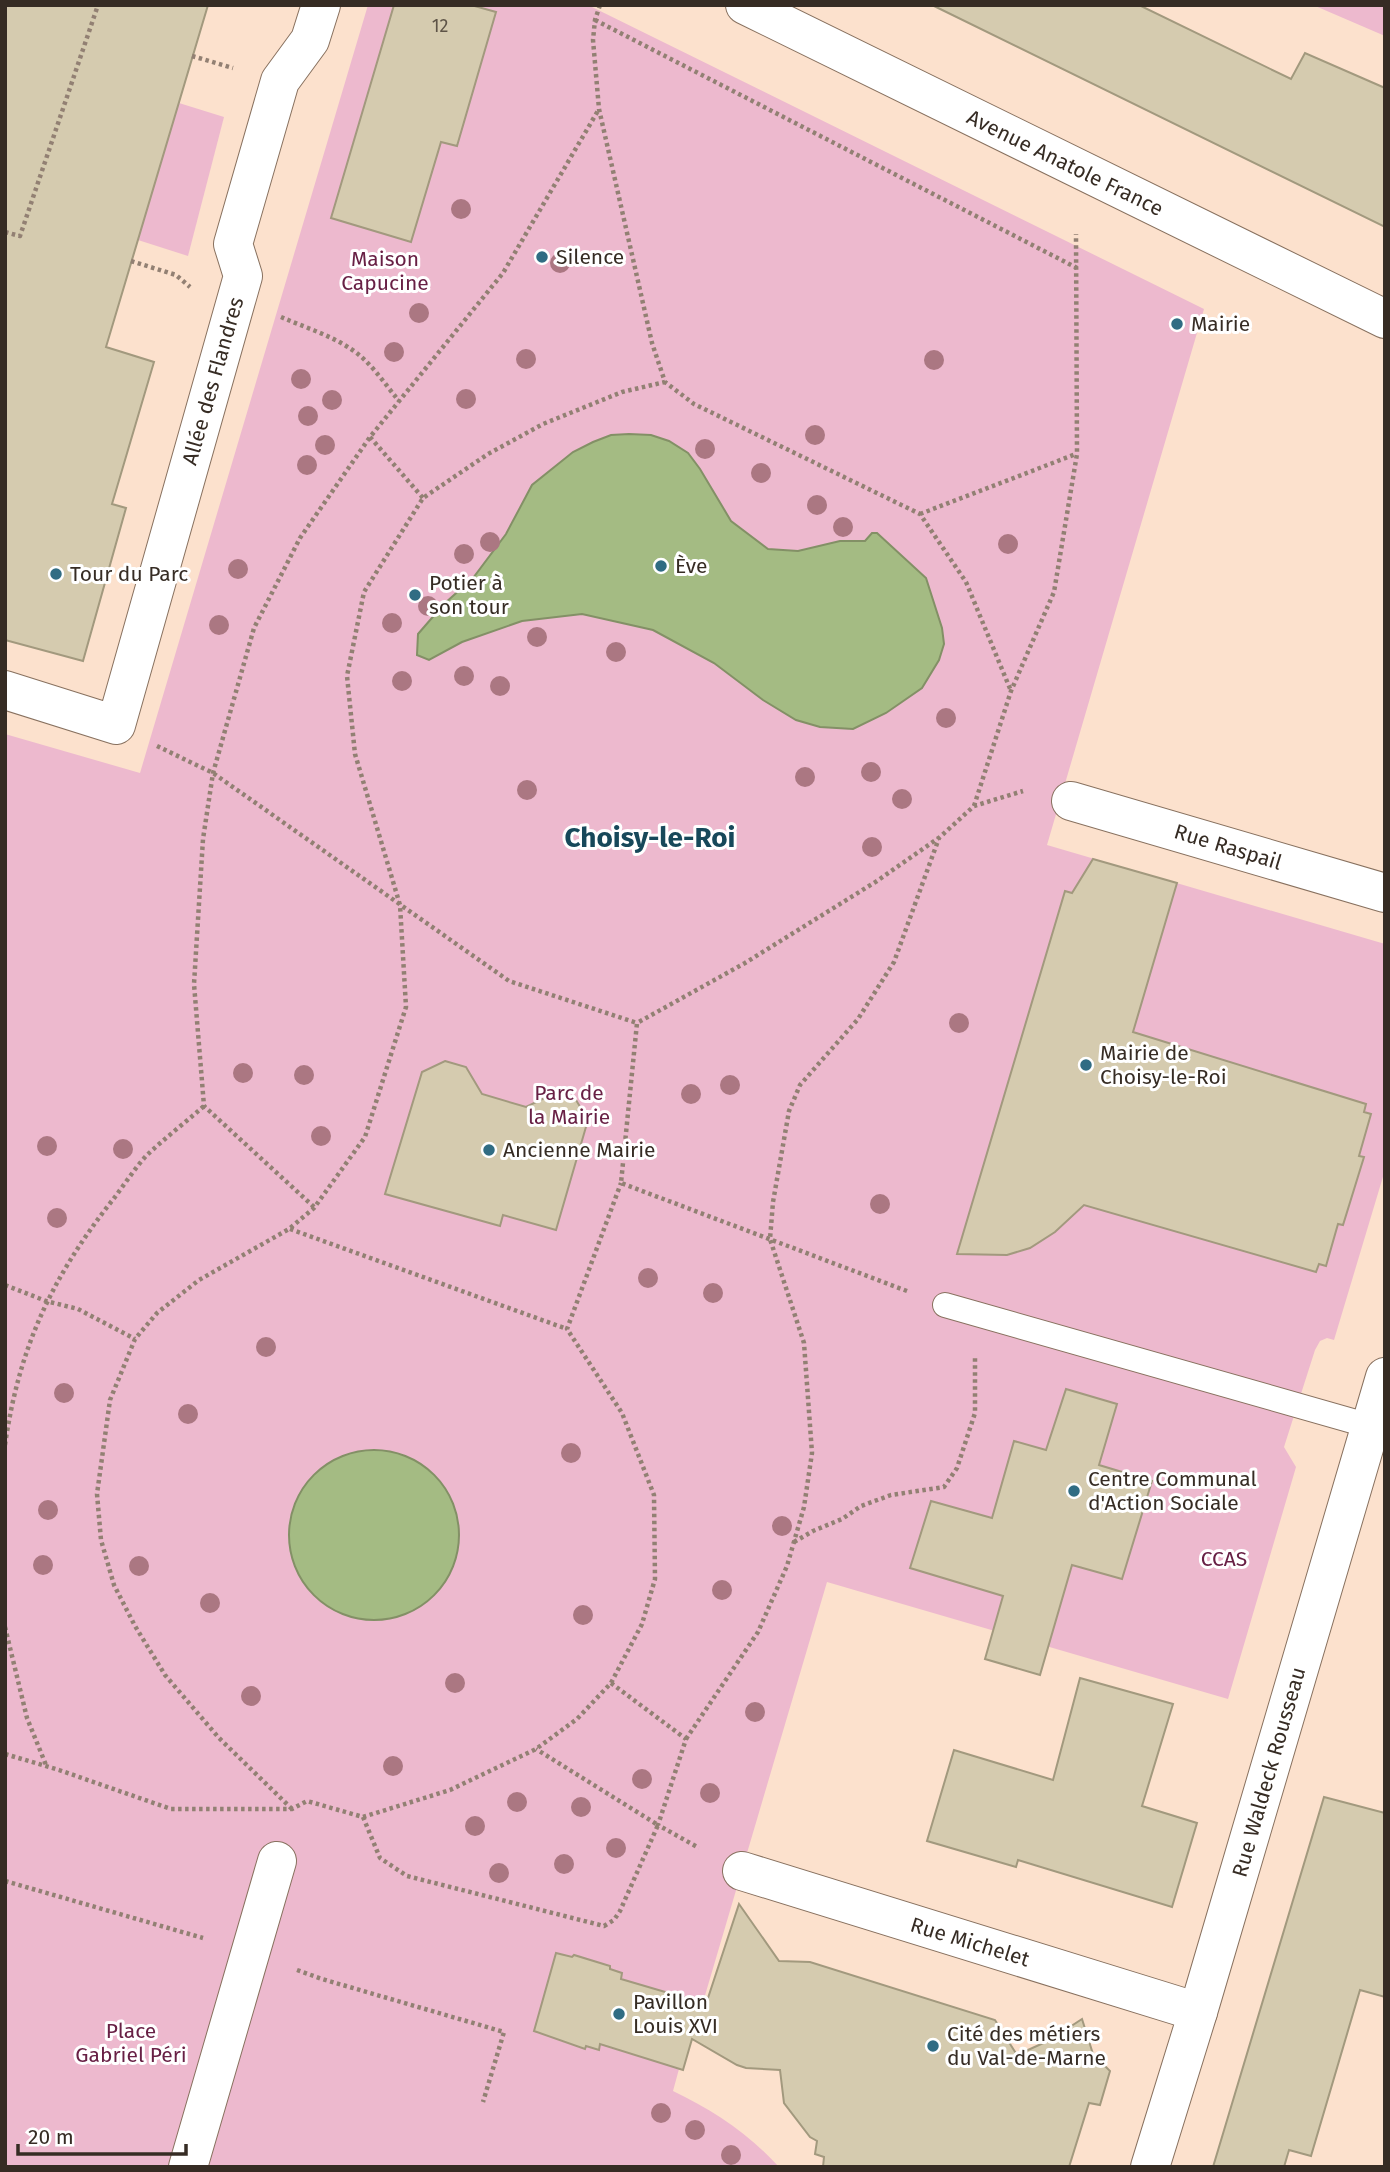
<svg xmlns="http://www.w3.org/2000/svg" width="1390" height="2172" viewBox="0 0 1390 2172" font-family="'Fira Sans',sans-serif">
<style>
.green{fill:#edb9ce}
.water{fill:#a4bb83;stroke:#839066;stroke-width:2}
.building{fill:#d5cbaf;stroke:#a2997e;stroke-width:2}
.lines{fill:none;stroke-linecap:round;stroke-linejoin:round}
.service-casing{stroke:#88715f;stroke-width:26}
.minor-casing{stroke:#88715f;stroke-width:40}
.path{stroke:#928073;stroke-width:4.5;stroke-dasharray:3.5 3.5;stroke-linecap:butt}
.service{stroke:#fff;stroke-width:24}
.minor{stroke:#fff;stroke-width:38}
.tree{fill:#ab7782}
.poi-dot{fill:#306c83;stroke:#fff;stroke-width:2.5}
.labels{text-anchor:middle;stroke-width:6;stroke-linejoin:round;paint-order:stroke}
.number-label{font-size:18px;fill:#5e5447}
.street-label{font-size:21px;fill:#362c24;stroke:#fff}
.poi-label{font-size:21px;fill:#362c24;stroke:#fff;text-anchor:start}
.park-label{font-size:21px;fill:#682045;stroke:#fff}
.district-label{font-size:28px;font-weight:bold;fill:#17485a;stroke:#fff}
</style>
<rect width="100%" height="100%" fill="#fce1cd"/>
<g class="green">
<path d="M368 5H588L1204 309 1047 845 1385 944V1170L1334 1340 1327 1338 1320 1341 1315 1350 1284 1447 1296 1467 1228 1699 827 1582 683 2070 679 2069 673 2091C713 2110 749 2134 779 2167H5V734L140 773Z"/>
<path d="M1313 5H1385V36Z"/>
<path d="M179 103 224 117 188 256 138 240Z"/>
</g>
<g class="water">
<path d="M629 434 651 435 669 441 688 453 700 469 731 521 768 549 798 551 840 541H865L872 533H877L926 578 942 628 944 644 939 660 922 688 886 713 853 729 820 727 796 720 763 700 714 663 653 630 582 614 522 621 462 642 429 660 417 655 418 634 444 604 473 578 506 534 532 485 573 452 593 442 611 435Z"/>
<circle cx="374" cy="1535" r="85"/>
</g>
<g class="building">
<path d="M5 5H208L106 347 154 362 112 504 126 508 83 661 5 640Z"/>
<path d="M394 5H471L496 12 457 146 441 142 411 242 331 218Z"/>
<path d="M932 5H1139L1291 79 1305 53 1385 88V227Z"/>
<path d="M1093 859 1177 883 1133 1032 1366 1104 1364 1112 1371 1114 1359 1156 1364 1157 1343 1225 1338 1224 1326 1266 1319 1264 1316 1272 1084 1205 1055 1232 1030 1248 1007 1255 957 1254 1065 891 1072 893Z"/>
<path d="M445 1061 466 1067 482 1094 526 1107 555 1093 576 1100 588 1120 556 1230 503 1215 500 1226 385 1194 422 1072Z"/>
<path d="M1066 1389 1117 1404 1099 1465 1152 1481 1122 1579 1072 1565 1040 1675 985 1659 1003 1596 910 1568 931 1501 992 1518 1014 1441 1046 1450Z"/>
<path d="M1080 1678 1173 1704 1142 1806 1197 1823 1172 1907 1018 1860 1016 1867 927 1841 954 1750 1053 1780Z"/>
<path d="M1324 1797 1385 1813V1997L1360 1990 1311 2156 1289 2150 1284 2167H1213Z"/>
<path d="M739 1904 779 1961 810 1962 995 2020 1017 2055 1050 2040 1082 2019 1093 2054 1110 2071 1100 2105 1089 2103 1069 2167H823L824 2157 815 2154 817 2141 810 2137 784 2103 780 2070 746 2068 737 2065 692 2039 683 2070 600 2044 599 2050 586 2046 585 2049 534 2031 556 1953 572 1957 574 1955 610 1966V1969L622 1973 621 1979 706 2004Z"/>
</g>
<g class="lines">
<g class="service-casing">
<path id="service" d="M945 1305 1370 1426"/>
</g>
<g class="minor-casing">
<g id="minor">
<path d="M745 5 1385 319"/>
<path d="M5 690 116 725 243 276 233 244 280 81 310 40 321 5"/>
<path d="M1071 801 1385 893"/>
<path d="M742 1871 1198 2012"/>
<path d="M188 2167 277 1861"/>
<path d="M1150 2167 1198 2012 1385 1377"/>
</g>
</g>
<g class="path">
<path d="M600 5 595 20 593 40 599 109 652 343 665 382 694 404 920 514 966 582 1011 691"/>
<path d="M595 20 1077 268"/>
<path d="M192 56 233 68"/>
<path d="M5 232 20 236 98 5"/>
<path d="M131 261 176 275 190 287"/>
<path d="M281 317C304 327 330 335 351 349 370 361 384 383 399 401"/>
<path d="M370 437 423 498"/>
<path d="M920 514 1076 454"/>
<path d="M157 746 213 773 509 981 637 1023"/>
<path d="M974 806 1011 691 1054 592 1077 454 1076 234"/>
<path d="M314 1207 204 1106 194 984 203 839 213 773 254 628 300 538 370 437 503 273 599 109"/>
<path d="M290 1229 567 1329"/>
<path d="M5 1285 46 1301 78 1309 135 1339"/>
<path d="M907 1291 621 1183 637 1023 745 963 877 881 940 837 974 806 1023 791"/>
<path d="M5 1445C19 1348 51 1279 111 1202 123 1187 134 1169 147 1155 165 1138 186 1122 204 1106"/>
<path d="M794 1542 813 1531 842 1519 861 1506 891 1495 944 1487 957 1468 975 1413V1357"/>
<path d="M5 1627 27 1718 46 1765"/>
<path d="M611 1683 686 1739 658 1825 699 1848"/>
<path d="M686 1739 758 1632 787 1566 804 1507 812 1453 804 1343 770 1239 773 1202 789 1111 800 1085 858 1019 894 962 939 838"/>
<path d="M5 1754 59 1770 171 1809H292L307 1801 363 1817 450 1790 536 1749 577 1719 611 1683 642 1624 655 1579 654 1495 622 1413 567 1329 621 1183"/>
<path d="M292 1809 219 1738 165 1675 135 1626 114 1585 101 1540 97 1494 110 1400 135 1339 157 1313 199 1280 289 1229 314 1208 365 1137 406 1007 400 905 355 754 347 676 364 592 423 498 488 454 543 424 622 392 665 382"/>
<path d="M363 1817 380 1858 407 1876 604 1926 614 1920 620 1911 658 1825 536 1749"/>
<path d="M5 1881 203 1938"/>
<path d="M297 1970 322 1979 504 2032 483 2102"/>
</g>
<use href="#service" class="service"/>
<use href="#minor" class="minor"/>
</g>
<g class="tree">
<circle cx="461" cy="209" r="10"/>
<circle cx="560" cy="263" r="10"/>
<circle cx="419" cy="313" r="10"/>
<circle cx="394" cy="352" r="10"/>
<circle cx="526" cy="359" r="10"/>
<circle cx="934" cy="360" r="10"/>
<circle cx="301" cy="379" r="10"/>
<circle cx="466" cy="399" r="10"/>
<circle cx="332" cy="400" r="10"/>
<circle cx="308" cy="416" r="10"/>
<circle cx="815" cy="435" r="10"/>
<circle cx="325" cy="445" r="10"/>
<circle cx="705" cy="449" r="10"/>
<circle cx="307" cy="465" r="10"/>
<circle cx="761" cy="473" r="10"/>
<circle cx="817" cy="505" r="10"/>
<circle cx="843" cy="527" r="10"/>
<circle cx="490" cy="542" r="10"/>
<circle cx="1008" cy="544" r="10"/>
<circle cx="464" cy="554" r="10"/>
<circle cx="238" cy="569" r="10"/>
<circle cx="428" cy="606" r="10"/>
<circle cx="392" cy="623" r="10"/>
<circle cx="219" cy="625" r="10"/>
<circle cx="537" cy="637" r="10"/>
<circle cx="616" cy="652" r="10"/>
<circle cx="464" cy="676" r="10"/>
<circle cx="402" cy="681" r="10"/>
<circle cx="500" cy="686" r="10"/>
<circle cx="946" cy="718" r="10"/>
<circle cx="871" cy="772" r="10"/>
<circle cx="805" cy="777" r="10"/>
<circle cx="527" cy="790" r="10"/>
<circle cx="902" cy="799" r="10"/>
<circle cx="872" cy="847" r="10"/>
<circle cx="959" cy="1023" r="10"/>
<circle cx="243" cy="1073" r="10"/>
<circle cx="304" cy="1075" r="10"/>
<circle cx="730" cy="1085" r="10"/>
<circle cx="691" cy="1094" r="10"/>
<circle cx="321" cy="1136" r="10"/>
<circle cx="47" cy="1146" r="10"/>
<circle cx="123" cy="1149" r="10"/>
<circle cx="880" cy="1204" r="10"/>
<circle cx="57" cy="1218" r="10"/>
<circle cx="648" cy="1278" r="10"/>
<circle cx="713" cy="1293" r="10"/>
<circle cx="266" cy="1347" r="10"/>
<circle cx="64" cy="1393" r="10"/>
<circle cx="188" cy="1414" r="10"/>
<circle cx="571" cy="1453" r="10"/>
<circle cx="48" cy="1510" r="10"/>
<circle cx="782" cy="1526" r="10"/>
<circle cx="43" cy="1565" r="10"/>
<circle cx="139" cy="1566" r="10"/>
<circle cx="722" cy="1590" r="10"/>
<circle cx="210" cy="1603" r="10"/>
<circle cx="583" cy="1615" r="10"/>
<circle cx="455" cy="1683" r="10"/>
<circle cx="251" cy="1696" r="10"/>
<circle cx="755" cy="1712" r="10"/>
<circle cx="393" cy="1766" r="10"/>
<circle cx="642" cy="1779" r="10"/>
<circle cx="710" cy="1793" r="10"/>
<circle cx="517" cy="1802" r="10"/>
<circle cx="581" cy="1807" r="10"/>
<circle cx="475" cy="1826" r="10"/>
<circle cx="616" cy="1848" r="10"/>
<circle cx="564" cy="1864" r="10"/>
<circle cx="499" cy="1873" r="10"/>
<circle cx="661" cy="2113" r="10"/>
<circle cx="695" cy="2130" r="10"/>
<circle cx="731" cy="2155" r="10"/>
</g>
<g class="poi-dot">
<circle cx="542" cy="257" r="7"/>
<circle cx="1177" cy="324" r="7"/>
<circle cx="661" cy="566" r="7"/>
<circle cx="56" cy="574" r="7"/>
<circle cx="415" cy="595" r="7"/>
<circle cx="1086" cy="1065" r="7"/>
<circle cx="489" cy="1150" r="7"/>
<circle cx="1074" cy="1491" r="7"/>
<circle cx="619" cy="2014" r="7"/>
<circle cx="933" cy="2046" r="7"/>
</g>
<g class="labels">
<g class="number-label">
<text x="440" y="32">12</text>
</g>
<g class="street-label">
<text transform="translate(1065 163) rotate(26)" y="7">Avenue Anatole France</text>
<text transform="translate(213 381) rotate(-74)" y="7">Allée des Flandres</text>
<text transform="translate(1228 847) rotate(17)" y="7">Rue Raspail</text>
<text transform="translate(1269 1772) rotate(-74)" y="7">Rue Waldeck Rousseau</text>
<text transform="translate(970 1942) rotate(17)" y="7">Rue Michelet</text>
</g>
<g class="poi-label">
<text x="556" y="264">Silence</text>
<text x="1191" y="331">Mairie</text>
<text x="675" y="573">Ève</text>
<text x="70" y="581">Tour du Parc</text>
<text x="429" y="590">Potier à<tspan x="429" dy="24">son tour</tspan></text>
<text x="1100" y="1060">Mairie de<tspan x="1100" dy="24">Choisy-le-Roi</tspan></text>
<text x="503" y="1157">Ancienne Mairie</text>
<text x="1088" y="1486">Centre Communal<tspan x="1088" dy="24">d'Action Sociale</tspan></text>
<text x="633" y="2009">Pavillon<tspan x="633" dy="24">Louis XVI</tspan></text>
<text x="947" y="2041">Cité des métiers<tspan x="947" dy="24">du Val-de-Marne</tspan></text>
</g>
<g class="park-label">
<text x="385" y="266">Maison<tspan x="385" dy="24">Capucine</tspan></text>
<text x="569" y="1100">Parc de<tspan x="569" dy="24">la Mairie</tspan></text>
<text x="1224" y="1566">CCAS</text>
<text x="131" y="2038">Place<tspan x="131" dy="24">Gabriel Péri</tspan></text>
</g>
<g class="district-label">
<text x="650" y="847">Choisy-le-Roi</text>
</g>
</g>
<rect width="1390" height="2172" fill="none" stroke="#362c24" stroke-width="14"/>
<path d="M18 2144v10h168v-10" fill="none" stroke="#362c24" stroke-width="3.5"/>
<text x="28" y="2144" font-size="21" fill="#362c24" stroke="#ffffff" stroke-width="5" paint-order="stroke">20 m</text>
</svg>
